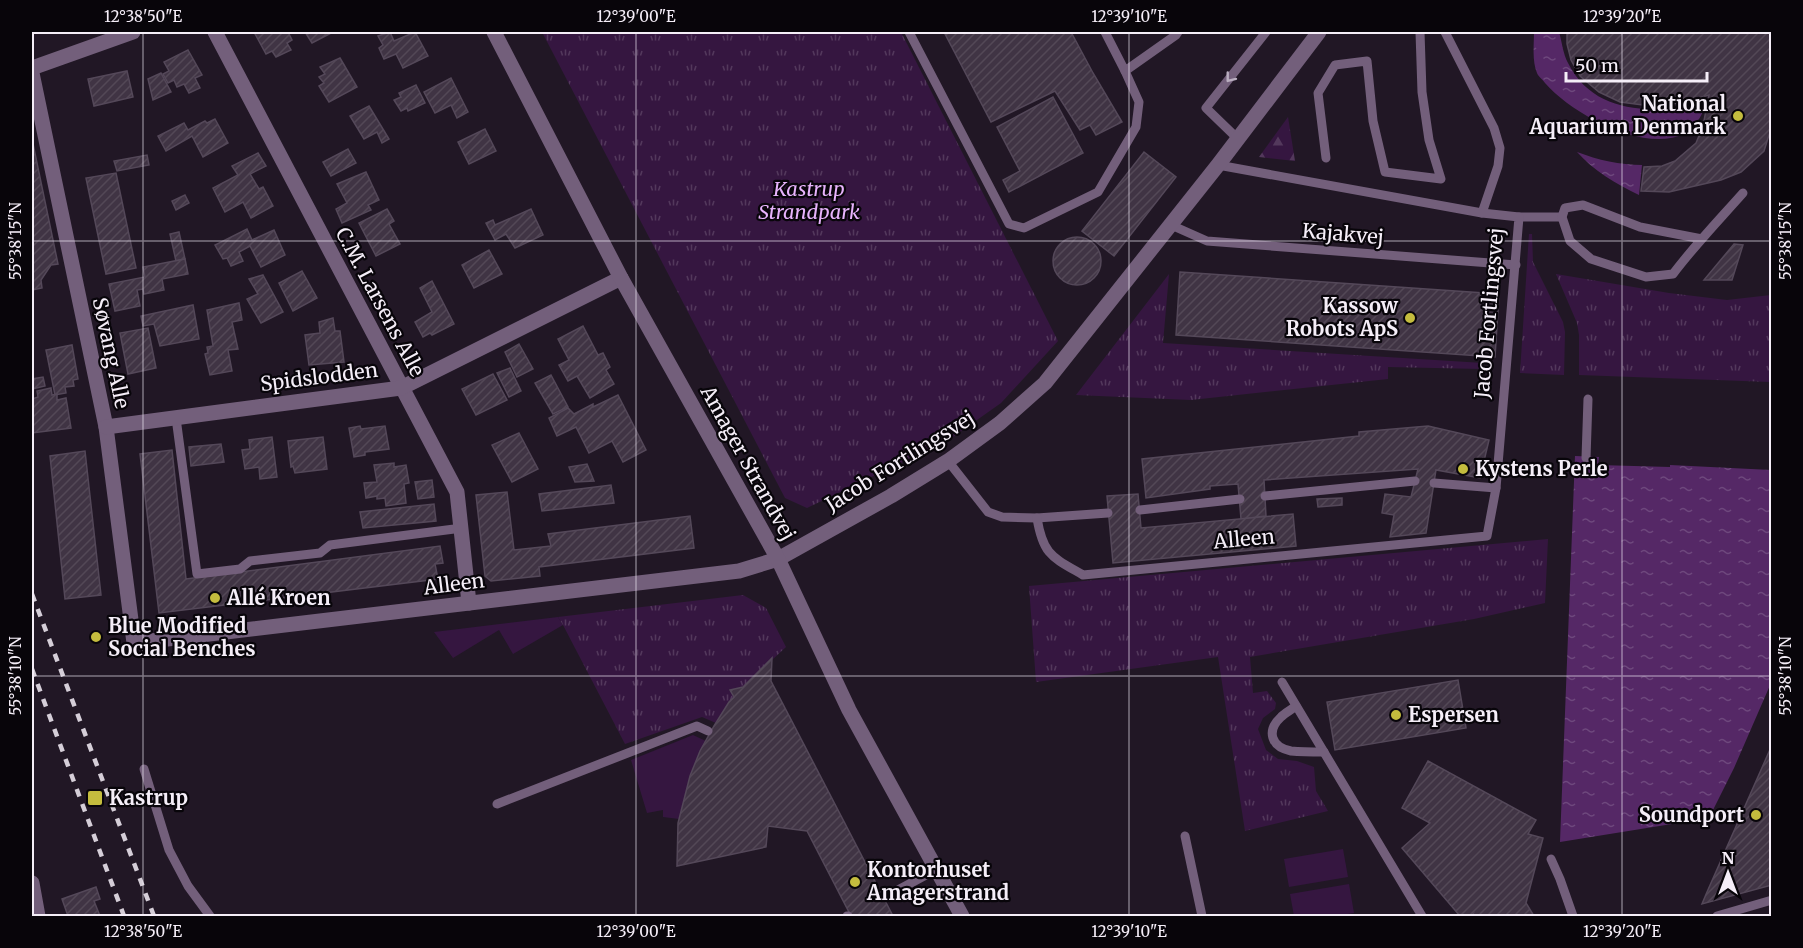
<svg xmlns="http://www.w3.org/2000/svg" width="1803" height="948" viewBox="0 0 1803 948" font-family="Merriweather,serif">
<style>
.grass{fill:#351640}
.forest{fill:url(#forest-firs)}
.park{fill:url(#park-tufts)}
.water{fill:url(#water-ripples)}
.building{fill:url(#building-hatch);stroke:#544859;stroke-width:1.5}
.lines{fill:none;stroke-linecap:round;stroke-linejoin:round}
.service{stroke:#735f7b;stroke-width:9}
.minor{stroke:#735f7b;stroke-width:15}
.tertiary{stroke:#735f7b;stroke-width:15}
.rail{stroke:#d5ced8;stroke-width:4.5;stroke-dasharray:8 8;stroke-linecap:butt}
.oneway{stroke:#baaec0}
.ticks{fill:none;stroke:#f5eef8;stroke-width:1.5;stroke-opacity:0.45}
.poi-dot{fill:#c4bc3e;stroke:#08050a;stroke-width:2}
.labels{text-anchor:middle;stroke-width:4.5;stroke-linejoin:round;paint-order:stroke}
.poi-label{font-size:20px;font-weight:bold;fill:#f5eef8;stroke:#08050a;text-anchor:start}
.park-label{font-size:20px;font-style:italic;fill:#e7b3fc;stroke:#08050a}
.street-label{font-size:20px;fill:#f5eef8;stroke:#08050a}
.neatline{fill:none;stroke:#f5eef8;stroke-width:2}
.ticks-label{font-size:15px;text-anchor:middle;fill:#f5eef8}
</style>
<defs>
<pattern id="forest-firs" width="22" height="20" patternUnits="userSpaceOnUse" patternTransform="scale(1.5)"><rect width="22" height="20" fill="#351640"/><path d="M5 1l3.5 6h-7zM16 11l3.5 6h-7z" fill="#53385c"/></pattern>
<pattern id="park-tufts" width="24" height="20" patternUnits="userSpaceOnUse" patternTransform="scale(1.5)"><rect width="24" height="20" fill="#351640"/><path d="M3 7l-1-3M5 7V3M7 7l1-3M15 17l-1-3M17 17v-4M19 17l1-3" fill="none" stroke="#53385c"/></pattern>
<pattern id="water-ripples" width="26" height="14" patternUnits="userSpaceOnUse" patternTransform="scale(1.5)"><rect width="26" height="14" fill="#552866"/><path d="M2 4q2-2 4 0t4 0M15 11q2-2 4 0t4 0" fill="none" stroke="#6e487d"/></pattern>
<pattern id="building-hatch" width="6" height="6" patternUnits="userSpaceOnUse" patternTransform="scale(1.5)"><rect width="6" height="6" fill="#403444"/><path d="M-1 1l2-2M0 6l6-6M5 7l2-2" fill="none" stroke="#534856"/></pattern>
</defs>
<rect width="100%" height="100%" fill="#211725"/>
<g class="grass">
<path d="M558 617 563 625 513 654 499 630 453 658 434 632Z"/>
<path d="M693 735 706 741 690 776 679 819 663 817V810L647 813 631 760Z"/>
<path d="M1343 849 1348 877 1289 887 1284 859Z"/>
<path d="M1349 884 1354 913 1335 916H1294L1290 894Z"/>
</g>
<path class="forest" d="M1288 117 1295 161 1259 157Z"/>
<g class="park">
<path d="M542 32H901L1058 341 1001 403 950 439 807 508 785 498Z"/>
<path d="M1529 234H1532L1533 262 1563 322 1565 332 1564 375 1520 373Z"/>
<path d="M1169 274 1163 343 1483 363V369L1388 367V379L1191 400 1076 395Z"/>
<path d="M1556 274 1669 293 1727 300 1771 295V382L1579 375V335L1577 323Z"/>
<path d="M1548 539 1545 603 1474 619 1250 657 1253 693 1267 691 1276 703 1275 709 1263 718 1258 729 1266 750 1278 759 1297 761 1314 767 1316 791 1328 811 1245 831 1218 657 1036 682 1029 586Z"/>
<path d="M743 595 766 608 786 647 743 687 730 690 734 697 729 703 716 723 702 717 625 744 563 625 558 617Z"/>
</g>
<g class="water">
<path d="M1534 32H1559C1562 42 1563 54 1568 63 1595 117 1658 114 1708 101 1702 113 1697 128 1684 134 1643 153 1572 114 1545 83 1543 80 1538 76 1537 73 1532 61 1534 44 1534 32Z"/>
<path d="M1577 152C1598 160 1620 165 1642 165L1639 195C1616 184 1594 171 1577 152Z"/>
<path d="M1575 456 1599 457 1598 465 1670 467V465L1771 470V683L1734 768 1709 818 1560 842Z"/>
</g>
<g class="building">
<path d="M254 32H288L292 40 287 43 291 50 276 57 272 51 266 54Z"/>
<path d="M305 32H333L312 43Z"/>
<path d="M390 32 394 41 415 32 428 56 403 68 396 54 384 59 379 48 383 45 378 36Z"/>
<path d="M944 32H1071L1093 73 1122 122 1096 135 1090 125 1080 130 1055 91 991 122Z"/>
<path d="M1567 32H1772V135H1769L1764 151 1741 172 1721 180 1669 192 1641 191 1644 167 1662 166 1675 161 1696 143 1703 126 1709 95 1688 101 1668 105H1643L1620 102 1599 92 1580 76 1571 60 1567 44Z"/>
<path d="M188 50 202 75 195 78 200 88 189 93 184 84 177 87 174 80 168 83 163 74 169 71 164 62Z"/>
<path d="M340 58 357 87 329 102 319 86 324 83 319 77 325 74 320 67Z"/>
<path d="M127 71 133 97 94 106 88 79Z"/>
<path d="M161 73 171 92 153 100 148 79Z"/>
<path d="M451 78 468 112 457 118 451 105 435 113 424 92Z"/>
<path d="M416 85 425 103 408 111 407 108 401 111 394 100 401 97 399 93Z"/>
<path d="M1053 97 1083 153 1009 192 1003 180 1020 171 997 127Z"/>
<path d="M369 106 389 139 382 143 377 132 364 139 350 116Z"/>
<path d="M215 119 228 143 203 157 192 136 166 151 158 136 184 123 188 130 205 121 207 123Z"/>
<path d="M485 129 496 151 469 164 458 142Z"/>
<path d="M32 139 58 264 51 265 41 280 42 288 32 290Z"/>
<path d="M348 149 356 163 331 176 323 162Z"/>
<path d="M1144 152 1176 177 1114 256 1082 231Z"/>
<path d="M258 153 266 166 250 174 259 189 263 187 273 206 251 218 243 202 225 212 213 188 238 175 232 166Z"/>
<path d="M147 155 149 165 117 171 114 161Z"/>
<path d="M366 172 379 200 368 205 371 210 342 223 336 209 347 203 337 184Z"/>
<path d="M116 173 136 268 106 274 86 178Z"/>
<path d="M185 195 189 203 176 210 172 201Z"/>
<path d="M387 209 394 221 389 224 400 244 376 256 359 223Z"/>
<path d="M531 209 543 235 515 248 506 234 495 240 486 223 493 220 495 225Z"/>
<path d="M247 229 252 240 274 230 285 255 261 267 250 246 239 252 243 261 231 266 227 258 223 259 215 245Z"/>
<path d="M179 232 185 259 176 261 170 234Z"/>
<circle cx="1077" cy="261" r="24"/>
<path d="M1734 244 1743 245 1732 280H1704Z"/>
<path d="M489 250 502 274 474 288 462 265Z"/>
<path d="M185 259 188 274 162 279 164 290 144 294 143 289 137 290 140 306 115 311 109 284 145 277 143 267Z"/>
<path d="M302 271 317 298 293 311 279 283Z"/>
<path d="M1180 272 1499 294 1495 357 1176 335Z"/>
<path d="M263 275 283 312 261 323 247 299 258 294 249 279Z"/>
<path d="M432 281 454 324 432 335 430 333 423 337 415 322 432 312 420 288Z"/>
<path d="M239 303 242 320 232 322 238 349 228 350 232 371 210 375 205 354 208 353 207 347 213 346 207 310Z"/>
<path d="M193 305 199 339 160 346 154 324 143 326 141 316Z"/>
<path d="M333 318 335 331H340L344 362 309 365 305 335 320 333 319 322Z"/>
<path d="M583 326 598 355 603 353 610 367 606 370 614 384 590 398 577 376 568 381 559 365 569 360 558 339Z"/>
<path d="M148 328 156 368 128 374 120 333Z"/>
<path d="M519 344 533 369 517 377 505 352Z"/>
<path d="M72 345 78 379 73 380 74 386 65 387 66 393 55 395 46 350Z"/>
<path d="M510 368 521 391 509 397 497 373Z"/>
<path d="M493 374 507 400 476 415 462 389Z"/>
<path d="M551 375 568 407 553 414 535 383Z"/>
<path d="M43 377 45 386 32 389V379Z"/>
<path d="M51 388 52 395 57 394V400L66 398 71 428 32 433V399L38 397 37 391Z"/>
<path d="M618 395 646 450 623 462 612 441 589 453 576 427 557 436 549 418 568 408 574 414 593 404V407Z"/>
<path d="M360 426 361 429 385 426 389 449 365 452V455L354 457 349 428Z"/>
<path d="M1428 426 1489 440 1480 478 1436 470 1426 533 1390 537 1394 515 1382 513 1385 494 1411 497 1418 469 1264 480 1266 516 1241 519 1238 484 1210 486V489L1146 498 1142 459 1359 436V432Z"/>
<path d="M519 433 538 469 512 482 492 445Z"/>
<path d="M272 437 277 477 260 479 259 467 245 469 242 450 250 449 249 440Z"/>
<path d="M323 437 327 469 295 473 293 466 291 467 288 441Z"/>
<path d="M221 444 224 462 191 466 189 447Z"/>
<path d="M172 450 186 579 440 546 443 563 435 564 438 579 159 613 140 454Z"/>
<path d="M85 451 101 595 65 599 50 456Z"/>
<path d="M394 463V467L406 465 409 483 404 484 406 503 386 506 385 498 377 499V496L366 498 364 483 377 482 374 465Z"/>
<path d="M587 464 594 481 575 482 569 467Z"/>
<path d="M432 480 434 497 418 499 415 482Z"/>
<path d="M611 485 614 503 542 511 539 494Z"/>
<path d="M507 492 514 550 551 546 548 534 690 516 694 548 539 567 540 576 491 581 485 576 476 495Z"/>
<path d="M1138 494 1141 528 1293 514 1296 546 1113 563 1107 496Z"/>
<path d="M1342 498V505L1318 507 1317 499Z"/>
<path d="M434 504 436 521 363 528 360 512Z"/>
<path d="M772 658 771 681 893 916H851L807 831 768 826 766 847 677 866 678 823 690 776 700 751 714 726 729 702 734 697 730 690 743 687Z"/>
<path d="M1458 680 1466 728 1335 750 1327 702Z"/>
<path d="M1772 745V885L1702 904 1707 892Z"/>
<path d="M1428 761 1536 820 1528 834 1543 838 1526 903 1534 916H1472L1473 914 1470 916H1460L1402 848 1430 823 1402 808Z"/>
<path d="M96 887 100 899 94 901 100 916H68L62 899Z"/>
</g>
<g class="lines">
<g class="service">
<path d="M909 32 1009 224 1024 228 1098 192 1136 127 1139 102 1125 71"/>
<path d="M1105 32 1125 71 1176 35 1178 32"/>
<path d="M1445 32 1494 128 1500 148 1498 166 1482 213"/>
<path d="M1238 139 1206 108 1266 32"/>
<path d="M1326 158 1318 93 1335 65 1367 61 1373 121 1385 172 1441 179 1429 140 1422 92 1420 32"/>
<path d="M1519 217H1562"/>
<path d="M1171 225 1207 241 1516 265"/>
<path d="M1702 239 1640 227 1583 205 1565 208 1562 217 1570 241 1591 259 1646 277 1673 274C1694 246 1719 220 1743 193"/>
<path d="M176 418 197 574 240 569 250 561 320 553 330 545 462 528"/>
<path d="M1586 458 1588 399"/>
<path d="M948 461 988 512 1002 517 1037 518 1108 513"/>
<path d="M1434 483 1496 488"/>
<path d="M1265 496 1415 481"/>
<path d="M1140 510 1240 499"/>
<path d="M1037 518C1043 555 1052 557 1083 575L1487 536 1496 488 1519 217 1482 213 1218 165"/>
<path d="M1282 682 1422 916"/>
<path d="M1296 706C1291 710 1285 713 1281 717 1266 731 1271 747 1291 751 1302 752 1313 752 1324 752"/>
<path d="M144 769 169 850 188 886 210 916"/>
<path d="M497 804 697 726 708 731"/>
<path d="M1185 836 1202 916"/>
<path d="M1551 859 1560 879 1573 916"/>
<path d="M885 897 937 869"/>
<path d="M847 916H848"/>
<path d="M1717 916 1772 900"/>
</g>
<g class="minor">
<path d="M215 32 457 492 469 603"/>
<path d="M32 68 133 32"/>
<path d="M32 73 106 427 134 643 739 571 778 559 891 496 948 461 1000 423 1045 383 1218 165 1319 32"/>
<path d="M106 427 401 388 621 278"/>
<path d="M32 883 38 916"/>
</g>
<path class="tertiary" d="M494 32 621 278 778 559 849 710 962 916"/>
<g class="rail">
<path d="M32 594 154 916"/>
<path d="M32 669 124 916"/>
</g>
</g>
<defs><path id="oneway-chevron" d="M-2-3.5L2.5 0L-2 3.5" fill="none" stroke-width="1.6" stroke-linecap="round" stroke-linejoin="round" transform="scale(1.5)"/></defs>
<use class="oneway" href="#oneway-chevron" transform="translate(1230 78) rotate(128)"/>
<path class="ticks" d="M143 32V916M636 32V916M1129 32V916M1622 32V916M32 241H1772M32 676H1772"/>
<g class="poi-dot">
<circle cx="1738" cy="116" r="6"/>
<circle cx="1410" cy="318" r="6"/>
<circle cx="1463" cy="469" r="6"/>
<circle cx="215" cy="598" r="6"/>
<circle cx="96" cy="637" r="6"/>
<circle cx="1396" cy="715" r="6"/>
<rect x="87" y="790" width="16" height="16" rx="3"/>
<circle cx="1756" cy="815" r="6"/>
<circle cx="855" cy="882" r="6"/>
</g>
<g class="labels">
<g class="poi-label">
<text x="1726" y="111" text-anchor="end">National<tspan x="1726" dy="23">Aquarium Denmark</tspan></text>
<text x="1398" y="313" text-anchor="end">Kassow<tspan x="1398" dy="23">Robots ApS</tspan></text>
<text x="1475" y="476">Kystens Perle</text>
<text x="227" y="605">Allé Kroen</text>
<text x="108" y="633">Blue Modified<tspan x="108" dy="23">Social Benches</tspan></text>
<text x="1408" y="722">Espersen</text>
<text x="109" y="805">Kastrup</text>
<text x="1744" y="822" text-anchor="end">Soundport</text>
<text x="867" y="877">Kontorhuset<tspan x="867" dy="23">Amagerstrand</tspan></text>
</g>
<g class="park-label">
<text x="809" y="196">Kastrup<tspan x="809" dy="23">Strandpark</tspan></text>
</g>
<g class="street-label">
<text transform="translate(1343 234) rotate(5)" y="7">Kajakvej</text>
<text transform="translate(380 302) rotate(62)" y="7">C.M. Larsens Alle</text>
<text transform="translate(1489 313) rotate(-85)" y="7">Jacob Fortlingsvej</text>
<text transform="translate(111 353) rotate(78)" y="7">Søvang Alle</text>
<text transform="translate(319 377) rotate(-7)" y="7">Spidslodden</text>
<text transform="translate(900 461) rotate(-32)" y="7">Jacob Fortlingsvej</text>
<text transform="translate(748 463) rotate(61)" y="7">Amager Strandvej</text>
<text transform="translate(1244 539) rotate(-5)" y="7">Alleen</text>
<text transform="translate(454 584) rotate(-7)" y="7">Alleen</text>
</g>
</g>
<rect width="1803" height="948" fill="none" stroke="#08050a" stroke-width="66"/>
<g transform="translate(1728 873)" stroke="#08050a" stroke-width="4.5" paint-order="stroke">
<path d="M0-4.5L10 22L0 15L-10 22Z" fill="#f5eef8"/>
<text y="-9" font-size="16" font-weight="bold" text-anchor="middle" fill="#f5eef8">N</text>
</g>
<path d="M1566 72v9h141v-9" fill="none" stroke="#f5eef8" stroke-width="3"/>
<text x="1575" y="72" font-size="18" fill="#f5eef8" stroke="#08050a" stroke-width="4.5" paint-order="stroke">50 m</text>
<rect x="33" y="33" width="1737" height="882" class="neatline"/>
<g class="ticks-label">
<text x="143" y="22">12°38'50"E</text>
<text x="636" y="22">12°39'00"E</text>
<text x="1129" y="22">12°39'10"E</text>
<text x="1622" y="22">12°39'20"E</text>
<text transform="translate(16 241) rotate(-90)" y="5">55°38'15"N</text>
<text transform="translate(1786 241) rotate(-90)" y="5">55°38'15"N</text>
<text transform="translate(16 676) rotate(-90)" y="5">55°38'10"N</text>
<text transform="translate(1786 676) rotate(-90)" y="5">55°38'10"N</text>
<text x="143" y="937">12°38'50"E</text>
<text x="636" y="937">12°39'00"E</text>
<text x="1129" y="937">12°39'10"E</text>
<text x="1622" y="937">12°39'20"E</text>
</g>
</svg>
